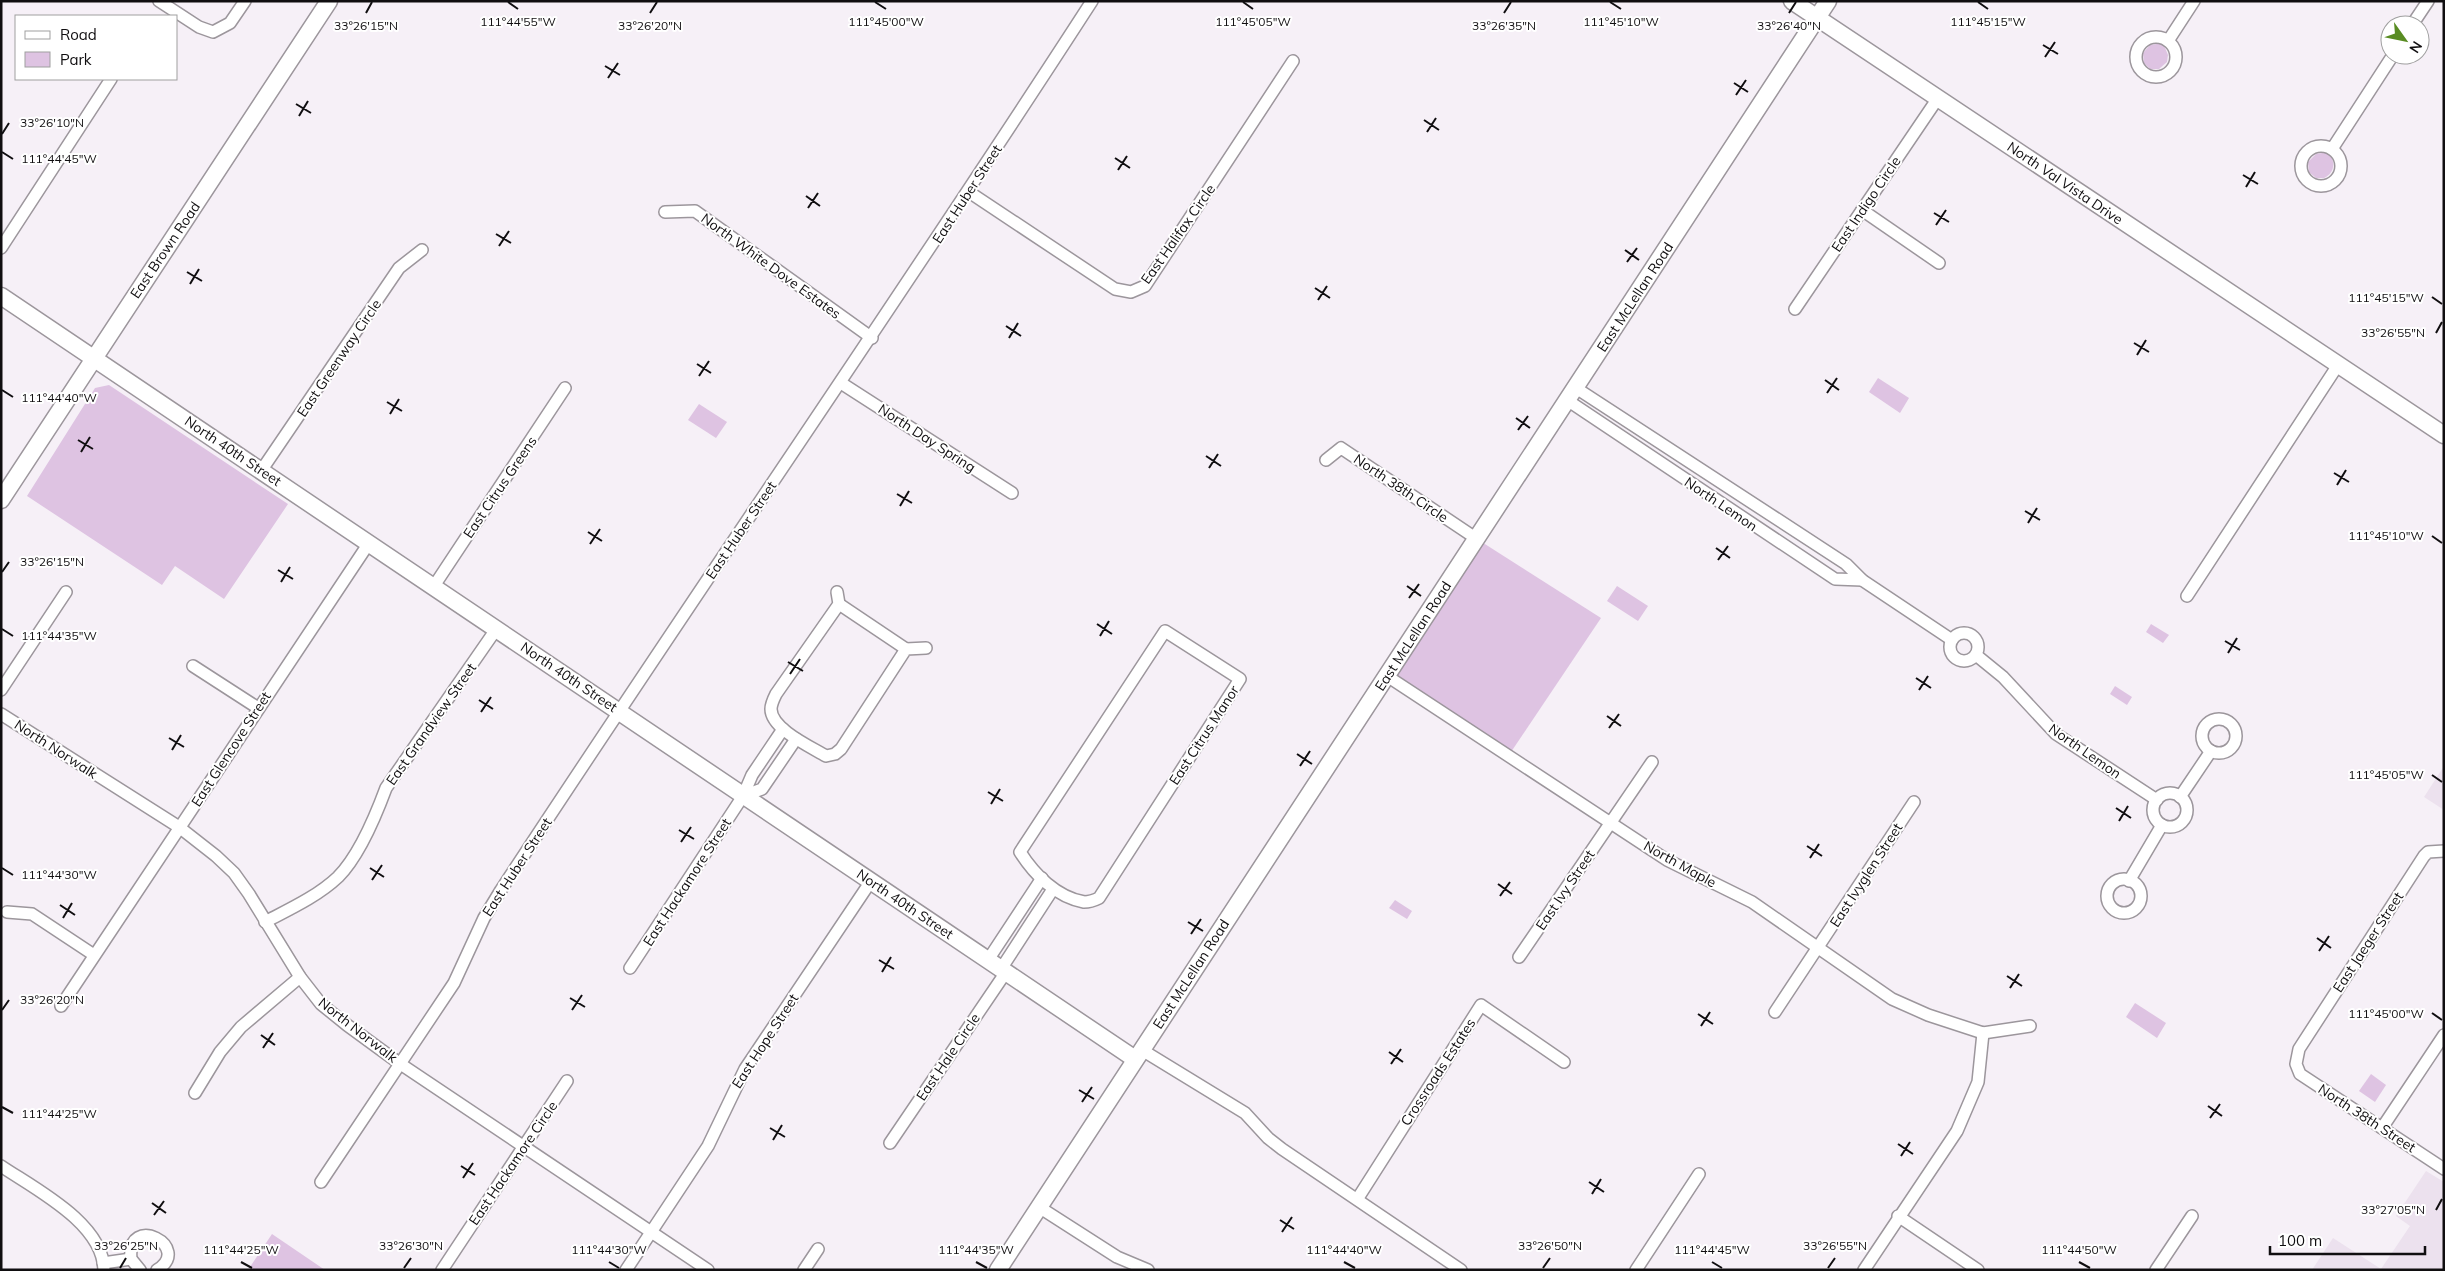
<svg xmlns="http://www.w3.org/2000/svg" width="2445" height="1271" viewBox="0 0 2445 1271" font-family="Mulish,sans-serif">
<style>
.built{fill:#ece1ee}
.green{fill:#dec3e2}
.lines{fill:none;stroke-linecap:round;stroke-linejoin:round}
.street-casing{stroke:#9c969c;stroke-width:14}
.secondary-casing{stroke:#9c969c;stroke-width:19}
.street{stroke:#fff;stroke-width:11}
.secondary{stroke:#fff;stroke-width:16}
.ticks{fill:none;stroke:#100e10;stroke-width:2}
.labels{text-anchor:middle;stroke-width:4;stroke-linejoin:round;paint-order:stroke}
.street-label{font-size:14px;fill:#100e10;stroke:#fff}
.ticks-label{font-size:12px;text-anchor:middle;fill:#100e10;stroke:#fff;stroke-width:4;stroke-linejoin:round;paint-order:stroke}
</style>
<rect width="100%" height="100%" fill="#f6f0f7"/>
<g class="built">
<path d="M2444 766V810L2424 797Z"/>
<path d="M2426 1171 2444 1182V1270H2312L2333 1238 2381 1269 2410 1226 2396 1216Z"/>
</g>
<g class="green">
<path d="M2163 43 2168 55 2167 62 2159 69H2150L2144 63 2143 53 2150 45Z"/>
<path d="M2328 152C2336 161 2335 173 2324 178H2316L2309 172 2308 162 2316 154Z"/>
<path d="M1878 378 1909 398 1900 413 1869 392Z"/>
<path d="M109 385 288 504 224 599 175 566 162 585 27 496 95 388Z"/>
<path d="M699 404 727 422 716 438 688 420Z"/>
<path d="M1477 539 1601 618 1509 755 1387 676Z"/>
<path d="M1617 586 1648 606 1638 621 1607 601Z"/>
<path d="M2151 624 2169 635 2163 643 2146 632Z"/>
<path d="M2115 686 2132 697 2127 705 2110 694Z"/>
<path d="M1395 900 1412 911 1407 919 1389 908Z"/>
<path d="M2135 1003 2166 1023 2157 1038 2126 1017Z"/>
<path d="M2371 1074 2386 1085 2375 1102 2359 1091Z"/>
<path d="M272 1234 325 1270H248Z"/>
</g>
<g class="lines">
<g class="street-casing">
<g id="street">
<path d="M159 1 199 27 213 32 230 23 245 1"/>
<path d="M2412 25 2428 1"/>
<circle cx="2156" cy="57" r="20"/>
<path d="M2168 41 2194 1"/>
<circle cx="2321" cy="166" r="20"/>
<path d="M2332 149 2393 55"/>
<path d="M969 192 1115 289 1131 292 1145 286 1293 61"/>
<path d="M1862 210 1939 263"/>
<path d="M665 212 695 211 872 338"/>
<path d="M1 248 111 79"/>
<path d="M1795 309 1938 98"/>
<path d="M841 383 1012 493"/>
<path d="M1576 388 1846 564 1862 580 1952 640"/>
<path d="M1567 400 1835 579 1862 580"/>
<path d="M1326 460 1341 448 1477 539"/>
<path d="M261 471 399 268 422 250"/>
<path d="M434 586 565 388"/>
<path d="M837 592 839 604 776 694C774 698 771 704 771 709 771 729 811 747 826 756L835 754 841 749 906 649 926 648"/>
<path d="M2187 596 2338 365"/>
<path d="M839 604 906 649"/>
<path d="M1165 631 1240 679 1099 898C1095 900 1088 902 1084 902 1056 897 1034 874 1020 852Z"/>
<circle cx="1964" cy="647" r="14"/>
<path d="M1976 655 2003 677 2056 734 2157 800"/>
<path d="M193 666 258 708"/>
<path d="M1387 676 1667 860 1752 902 1892 999 1928 1015 1983 1033 2030 1026"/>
<path d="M1 690 66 592"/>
<path d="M1 714 179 827 216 856 234 873 249 894 300 977 321 1004 347 1025 399 1063 708 1270"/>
<circle cx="2219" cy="736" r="17"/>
<circle cx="2170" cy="810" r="17"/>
<path d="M743 796 762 789 796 739"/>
<path d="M2180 797 2211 751"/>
<path d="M2444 851 2428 852 2424 856 2299 1049 2296 1064 2300 1074 2444 1169"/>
<circle cx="2124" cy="896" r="17"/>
<path d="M2129 881 2162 825"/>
<path d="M7 912 32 914 94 955"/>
<path d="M265 922C290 909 318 896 338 877 358 857 376 815 386 788L497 628"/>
<path d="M1519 957 1652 762"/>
<path d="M988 960 1042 878"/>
<path d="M630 968 743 796 752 775 783 729"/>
<path d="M1001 969 1053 889"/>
<path d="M61 1006 369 543"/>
<path d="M1775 1012 1914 802"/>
<path d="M1142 1050 1245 1113 1268 1138 1282 1149 1461 1270"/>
<path d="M195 1093 220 1052 241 1027 300 977"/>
<path d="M2382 1128 2444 1035"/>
<path d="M890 1143 1006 972"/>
<path d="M1 1166C35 1189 103 1223 104 1270"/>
<path d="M321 1182 454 983 484 918 501 890C696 592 899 300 1092 1"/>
<path d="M1358 1198 1481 1005 1564 1062"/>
<path d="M1039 1207 1117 1257 1148 1270"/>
<path d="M1898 1216 1978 1270"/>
<path d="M103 1263 131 1259"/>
<path d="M140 1270 131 1259C126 1212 194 1247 157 1270"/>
<path d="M442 1270 567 1081"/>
<path d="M626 1270 708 1146 745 1069 871 881"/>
<path d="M804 1270 818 1249"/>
<path d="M1636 1270 1699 1174"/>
<path d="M1864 1270 1957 1131 1978 1082 1983 1033"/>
<path d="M2156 1270 2192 1216"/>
</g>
</g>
<g class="secondary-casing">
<g id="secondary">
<path d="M1792 1 2444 435"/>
<path d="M1 296 1135 1059"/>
<path d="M1 500 329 1"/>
<path d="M998 1270 1828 1"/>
</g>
</g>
<use href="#street" class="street"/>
<use href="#secondary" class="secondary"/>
</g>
<path class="ticks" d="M508 2 518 9M875 2 886 9M1243 2 1253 9M1610 2 1621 9M1978 2 1988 9M366 13 372 2M650 13 657 2M1504 13 1511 2M1789 13 1796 2M2043 45 2058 54M2045 57 2055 42M605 66 620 75M608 78 618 63M1734 83 1748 92M1736 95 1746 80M296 104 311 113M299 116 308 101M1424 120 1439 130M1427 132 1436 118M2 134 9 123M2 152 13 159M1115 158 1130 168M1118 170 1127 156M2243 175 2258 184M2246 187 2255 172M806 196 820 206M808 208 818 193M1934 213 1949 222M1936 225 1946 210M496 234 511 243M499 246 509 231M1625 250 1639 260M1627 262 1637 248M187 272 202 281M190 284 199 269M1315 288 1330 298M2432 297 2442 304M1318 300 1327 286M1006 326 1021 336M2436 333 2442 322M1009 338 1018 323M2134 343 2149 352M2137 355 2146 340M697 364 711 373M699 376 709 361M1825 380 1839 390M2 390 13 397M1827 393 1837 378M387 402 402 411M390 414 399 399M1516 418 1530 428M1518 430 1528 416M78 440 93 449M81 452 90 437M1206 456 1221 466M1209 468 1218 454M2334 473 2349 482M2337 485 2346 470M897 494 912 503M900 506 909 491M2025 511 2040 520M2028 523 2037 508M588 532 602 541M2432 536 2442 543M590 544 600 529M1716 548 1730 558M1718 560 1728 546M278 570 293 579M2 572 9 562M281 582 290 567M1407 586 1421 596M1409 598 1419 584M1097 624 1112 634M2 629 13 636M1100 636 1109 621M2225 641 2240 650M2228 653 2237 638M788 662 803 671M790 674 800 659M1916 678 1931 688M1919 690 1928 676M479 700 493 709M481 712 491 697M1607 716 1621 726M1609 728 1619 714M169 738 184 747M172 750 181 735M1297 754 1312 764M1300 766 1310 751M2432 775 2442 782M988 792 1003 801M991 804 1000 789M2116 808 2131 818M2119 821 2128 806M679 830 694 839M681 842 691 827M1807 846 1822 856M1810 858 1819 844M2 868 13 875M370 868 384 877M372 880 382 865M1498 884 1512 894M1500 896 1510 882M60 905 75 915M63 918 72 903M1188 922 1203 931M1191 934 1201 919M2317 938 2331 948M2319 951 2329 936M879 960 894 969M882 972 891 957M2007 976 2022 986M2010 988 2019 974M570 998 585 1007M2 1010 9 1000M572 1010 582 995M2432 1013 2442 1020M1698 1014 1713 1024M1701 1026 1710 1012M261 1035 275 1045M263 1048 273 1033M1389 1052 1403 1062M1391 1064 1401 1049M1079 1090 1094 1099M1082 1102 1092 1087M2208 1106 2222 1116M2 1107 13 1113M2210 1118 2220 1104M770 1128 785 1137M773 1140 782 1125M1898 1144 1913 1154M1901 1156 1910 1142M461 1166 475 1175M463 1178 473 1163M1589 1182 1604 1192M1592 1194 1601 1179M152 1203 166 1213M2436 1210 2442 1199M154 1215 164 1201M1280 1220 1294 1229M1282 1232 1292 1217M241 1262 252 1268M609 1262 619 1268M976 1262 987 1268M1344 1262 1355 1268M1712 1262 1722 1268M2079 1262 2090 1268M120 1268 126 1258M404 1268 411 1258M1543 1268 1550 1258M1828 1268 1835 1258"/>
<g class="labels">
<g class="street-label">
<text transform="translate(2065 183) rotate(34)" y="5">North Val Vista Drive</text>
<text transform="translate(967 194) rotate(-57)" y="5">East Huber Street</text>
<text transform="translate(1866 204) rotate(-56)" y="5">East Indigo Circle</text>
<text transform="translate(1178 234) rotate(-55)" y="5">East Halifax Circle</text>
<text transform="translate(165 250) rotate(-56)" y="5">East Brown Road</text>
<text transform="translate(771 266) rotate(36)" y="5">North White Dove Estates</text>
<text transform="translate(1635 297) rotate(-57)" y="5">East McLellan Road</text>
<text transform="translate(339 358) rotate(-56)" y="5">East Greenway Circle</text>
<text transform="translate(927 438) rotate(33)" y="5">North Day Spring</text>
<text transform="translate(233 451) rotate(34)" y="5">North 40th Street</text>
<text transform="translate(500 487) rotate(-56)" y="5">East Citrus Greens</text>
<text transform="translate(1401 488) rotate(34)" y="5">North 38th Circle</text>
<text transform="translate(1721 504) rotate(34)" y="5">North Lemon</text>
<text transform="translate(741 530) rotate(-56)" y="5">East Huber Street</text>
<text transform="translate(1413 636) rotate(-57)" y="5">East McLellan Road</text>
<text transform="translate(569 677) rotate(34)" y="5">North 40th Street</text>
<text transform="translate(431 724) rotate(-55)" y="5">East Grandview Street</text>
<text transform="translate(1204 735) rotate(-57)" y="5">East Citrus Manor</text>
<text transform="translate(56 749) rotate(33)" y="5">North Norwalk</text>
<text transform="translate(231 749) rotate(-57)" y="5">East Glencove Street</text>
<text transform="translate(2085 751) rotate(35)" y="5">North Lemon</text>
<text transform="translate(1680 864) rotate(29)" y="5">North Maple</text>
<text transform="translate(517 867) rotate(-57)" y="5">East Huber Street</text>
<text transform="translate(1866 875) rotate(-57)" y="5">East Ivyglen Street</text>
<text transform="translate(687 882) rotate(-57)" y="5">East Hackamore Street</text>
<text transform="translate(1565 890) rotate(-56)" y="5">East Ivy Street</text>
<text transform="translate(905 904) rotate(34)" y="5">North 40th Street</text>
<text transform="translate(2368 942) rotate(-57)" y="5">East Jaeger Street</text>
<text transform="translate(1191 974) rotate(-57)" y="5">East McLellan Road</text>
<text transform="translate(358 1030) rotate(38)" y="5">North Norwalk</text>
<text transform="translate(765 1041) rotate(-57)" y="5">East Hope Street</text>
<text transform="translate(948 1057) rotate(-56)" y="5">East Hale Circle</text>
<text transform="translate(1438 1072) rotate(-57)" y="5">Crossroads Estates</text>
<text transform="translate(2367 1118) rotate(33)" y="5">North 38th Street</text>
<text transform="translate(513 1163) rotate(-56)" y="5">East Hackamore Circle</text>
</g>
</g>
<g class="ticks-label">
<text x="518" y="26">111°44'55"W</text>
<text x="1621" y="26">111°45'10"W</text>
<text x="1988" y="26">111°45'15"W</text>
<text x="886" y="26">111°45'00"W</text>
<text x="1253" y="26">111°45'05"W</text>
<text x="366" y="30">33°26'15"N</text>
<text x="650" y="30">33°26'20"N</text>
<text x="1504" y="30">33°26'35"N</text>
<text x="1789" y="30">33°26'40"N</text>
<text x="52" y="127">33°26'10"N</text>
<text x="59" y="163">111°44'45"W</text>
<text x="2386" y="302">111°45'15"W</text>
<text x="2393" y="337">33°26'55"N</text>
<text x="59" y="402">111°44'40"W</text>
<text x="2386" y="540">111°45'10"W</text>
<text x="52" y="566">33°26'15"N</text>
<text x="59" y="640">111°44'35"W</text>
<text x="2386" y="779">111°45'05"W</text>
<text x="59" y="879">111°44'30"W</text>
<text x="52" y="1004">33°26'20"N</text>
<text x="2386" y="1018">111°45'00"W</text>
<text x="59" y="1118">111°44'25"W</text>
<text x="2393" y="1214">33°27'05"N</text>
<text x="126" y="1250">33°26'25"N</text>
<text x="411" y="1250">33°26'30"N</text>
<text x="1550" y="1250">33°26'50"N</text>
<text x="1835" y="1250">33°26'55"N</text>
<text x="241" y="1254">111°44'25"W</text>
<text x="609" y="1254">111°44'30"W</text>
<text x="976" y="1254">111°44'35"W</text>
<text x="1344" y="1254">111°44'40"W</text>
<text x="1712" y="1254">111°44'45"W</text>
<text x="2079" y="1254">111°44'50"W</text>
</g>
<rect width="2445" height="1271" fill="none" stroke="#100e10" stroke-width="5"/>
<rect x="15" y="15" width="162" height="65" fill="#ffffff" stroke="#9f9f9f"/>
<rect x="25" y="31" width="25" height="8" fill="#ffffff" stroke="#9f9f9f"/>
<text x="60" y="40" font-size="15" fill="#100e10">Road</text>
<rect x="25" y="52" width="25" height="15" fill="#dec3e2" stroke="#9f9f9f"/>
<text x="60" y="65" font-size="15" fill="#100e10">Park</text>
<g transform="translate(2405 40) rotate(123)"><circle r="24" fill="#ffffff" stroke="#9f9f9f"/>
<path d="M0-4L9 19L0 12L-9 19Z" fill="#598c23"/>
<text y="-8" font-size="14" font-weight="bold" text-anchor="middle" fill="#100e10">N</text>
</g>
<path d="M2270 1246v8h155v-8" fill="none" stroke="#100e10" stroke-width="2.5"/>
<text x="2278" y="1246" font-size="15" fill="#100e10" stroke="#ffffff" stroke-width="4" paint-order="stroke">100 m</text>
</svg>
